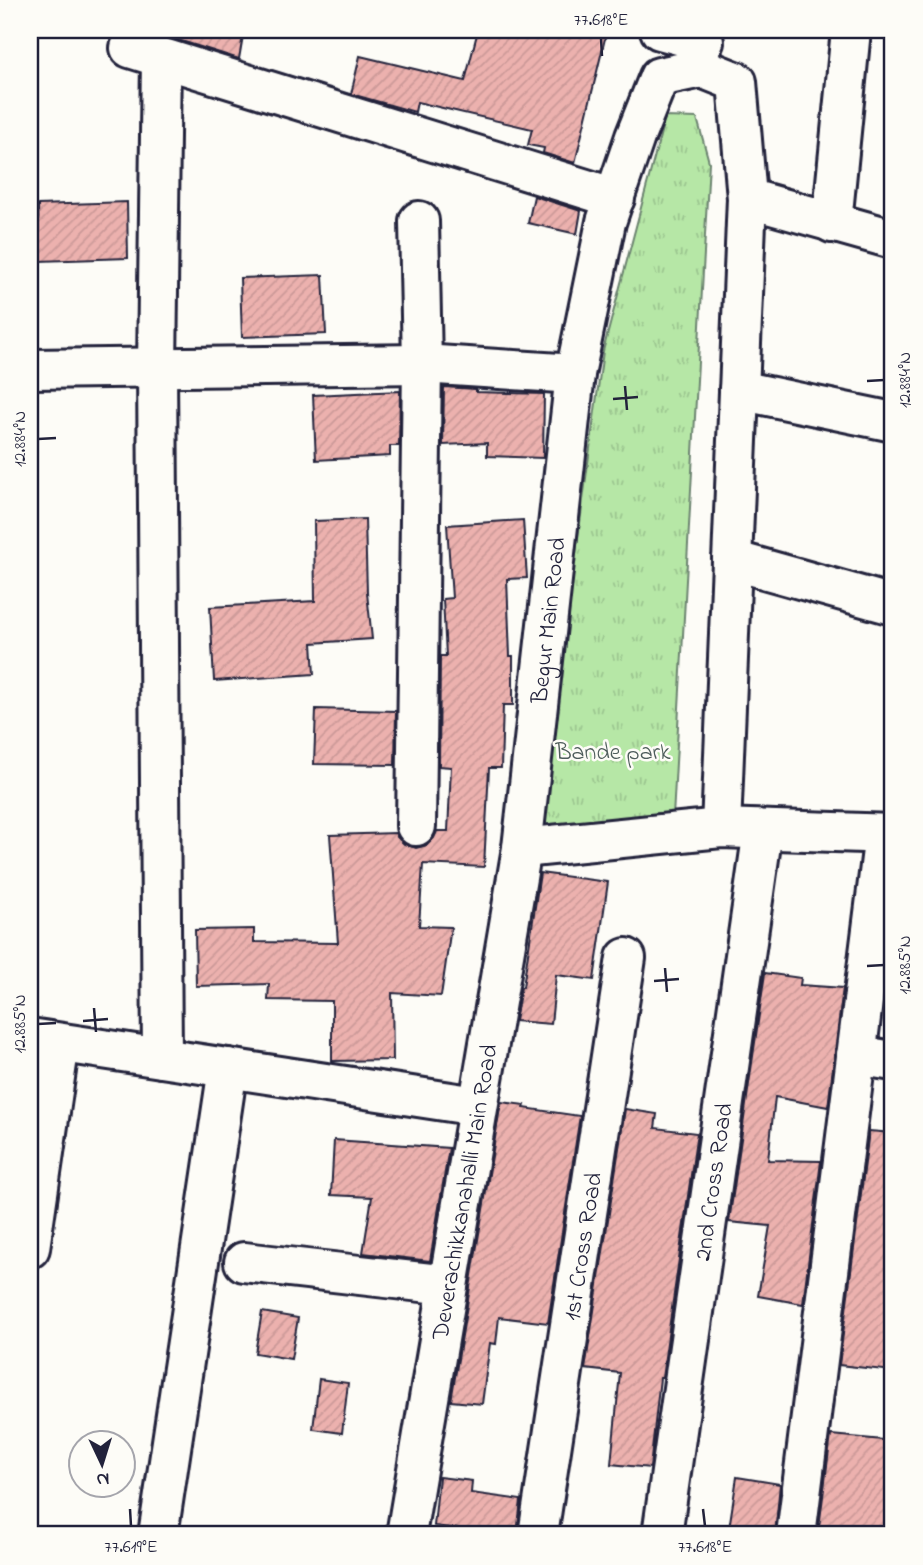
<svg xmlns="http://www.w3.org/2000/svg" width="923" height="1565" viewBox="0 0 923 1565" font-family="'Indie Flower',sans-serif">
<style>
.park{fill:url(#park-tufts);stroke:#6c8470;stroke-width:2}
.building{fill:url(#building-hatch);stroke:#22223b;stroke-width:2}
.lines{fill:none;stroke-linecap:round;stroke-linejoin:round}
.minor-casing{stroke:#22223b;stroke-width:44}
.minor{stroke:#fdfcf7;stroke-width:38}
.ticks{fill:none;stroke:#22223b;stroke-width:2.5}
.labels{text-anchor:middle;stroke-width:5;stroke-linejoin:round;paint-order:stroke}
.street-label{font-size:24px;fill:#22223b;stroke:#fdfcf7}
.park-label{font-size:24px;fill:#4e5d5b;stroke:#fdfcf7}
.neatline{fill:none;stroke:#22223b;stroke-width:2.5}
.ticks-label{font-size:18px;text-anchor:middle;fill:#22223b}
</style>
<defs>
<pattern id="park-tufts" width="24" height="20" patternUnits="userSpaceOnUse" patternTransform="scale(1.75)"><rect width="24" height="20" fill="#b6e7a6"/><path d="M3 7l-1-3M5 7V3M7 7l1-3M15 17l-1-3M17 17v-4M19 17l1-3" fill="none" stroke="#9cc690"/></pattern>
<pattern id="building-hatch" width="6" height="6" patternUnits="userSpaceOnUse" patternTransform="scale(1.75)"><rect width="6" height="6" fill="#ecb1ae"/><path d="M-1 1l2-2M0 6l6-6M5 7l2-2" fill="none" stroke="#ca9897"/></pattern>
</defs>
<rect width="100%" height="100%" fill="#fdfcf7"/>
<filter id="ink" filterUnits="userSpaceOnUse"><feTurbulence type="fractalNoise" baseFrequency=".0143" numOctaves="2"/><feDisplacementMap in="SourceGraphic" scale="14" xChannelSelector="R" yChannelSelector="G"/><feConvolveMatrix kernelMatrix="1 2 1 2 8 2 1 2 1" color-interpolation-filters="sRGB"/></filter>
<g filter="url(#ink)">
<path class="park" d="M665 117 697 118 709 162 673 817 539 829 603 351Z"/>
<g class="building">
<path d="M160 30H244L239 59 159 34Z"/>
<path d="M478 30H607L575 163 543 153 544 148 528 145 532 129 417 102 415 112 351 94 360 56 465 81Z"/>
<path d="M534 196 581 211 577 234 528 223Z"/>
<path d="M127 202 128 258 39 261 38 205Z"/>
<path d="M323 275 326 334 242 337 240 278Z"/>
<path d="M444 387 476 389V392L544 394 543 458 487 456V443L443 445Z"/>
<path d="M400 391 399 446H390V456L316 460 313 395Z"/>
<path d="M365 519 367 593 372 639 312 643 314 674 214 681 210 607 315 601 314 521Z"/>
<path d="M523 520 527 578 507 579 510 656H513V705H503L501 768H489L484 867 423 864 419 926 451 927 441 996 392 993 393 1060 332 1061V1001L268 1000 269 984 196 986 195 930 254 929V942L338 943 330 835 396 833 397 837 404 844 416 848 427 845 434 838 437 831H448L451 767 439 766 440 656H446L443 599 452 598 447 525Z"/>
<path d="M316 709 396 711 395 765 314 764Z"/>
<path d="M540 873 608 882 594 980 556 975 551 1024 515 1021 521 987H523Z"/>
<path d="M765 973 801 978 800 985 843 988 828 1107 775 1097 768 1160 821 1161 803 1304 758 1296 770 1226 729 1222Z"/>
<path d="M501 1102 525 1105 524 1108 580 1116 548 1323 499 1317 496 1344 490 1343 482 1404 451 1401Z"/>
<path d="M625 1109 657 1114 655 1128 697 1133 662 1378H660L650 1468 611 1464 620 1373 585 1369Z"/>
<path d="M869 1131 893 1133V1371L839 1365Z"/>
<path d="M334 1140 449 1148 430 1261 363 1253 372 1197 331 1195Z"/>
<path d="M262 1312 298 1318 291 1359 255 1353Z"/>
<path d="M319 1379 348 1383 342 1433 313 1429Z"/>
<path d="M831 1435 893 1441V1535H818Z"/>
<path d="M439 1477 472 1481 471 1493 521 1500 517 1535H483V1532L434 1526Z"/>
<path d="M737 1477 780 1484 775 1535H728Z"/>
</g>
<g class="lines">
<g class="minor-casing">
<g id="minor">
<path d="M660 30 704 42"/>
<path d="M130 48 615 198"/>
<path d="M161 58 157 368 162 1058"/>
<path d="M747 198 893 239"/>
<path d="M832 223 851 30"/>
<path d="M30 369 422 364 575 374"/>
<path d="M739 390 893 422"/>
<path d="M732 560 893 605"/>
<path d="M416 826 422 364 419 221"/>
<path d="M522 848 721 828 893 834"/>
<path d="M30 1038 477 1106"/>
<path d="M856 1055 893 1061"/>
<path d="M30 1248 60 1043"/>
<path d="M244 1262 448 1285"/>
<path d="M158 1535 228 1068"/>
<path id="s1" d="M406 1535 522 848 575 374 606 222 635 137 659 77 702 68 737 82 747 198 721 828"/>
<path id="s2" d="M538 1535 626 958"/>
<path id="s3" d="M662 1535 763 830"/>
<path d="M796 1535 884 834"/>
</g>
</g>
<use href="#minor" class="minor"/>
</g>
</g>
<path class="ticks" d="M601 38 602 56M867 381 884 380M625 386 627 410M613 399 638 397M38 439 56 438M867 966 884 965M665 968 667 992M654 981 679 979M94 1008 96 1032M83 1021 108 1019M38 1024 56 1023M130 1509 131 1526M703 1509 705 1526"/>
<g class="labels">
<g class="street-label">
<text dy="8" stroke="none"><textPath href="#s1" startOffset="926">Begur Main Road</textPath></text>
<text dy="8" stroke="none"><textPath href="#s3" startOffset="357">2nd Cross Road</textPath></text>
<text dy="8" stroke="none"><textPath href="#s1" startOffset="348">Deverachikkanahalli Main Road</textPath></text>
<text dy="8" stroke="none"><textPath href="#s2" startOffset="292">1st Cross Road</textPath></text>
</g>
<g class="park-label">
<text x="613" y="759">Bande park</text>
</g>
</g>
<rect width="923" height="1565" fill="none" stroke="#fdfcf7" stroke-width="77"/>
<g transform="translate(102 1464) rotate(176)"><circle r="33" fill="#fdfcf7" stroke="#a5a5ac" stroke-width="2"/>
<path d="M0-5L12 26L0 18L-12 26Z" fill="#22223b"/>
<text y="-10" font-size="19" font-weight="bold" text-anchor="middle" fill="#22223b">N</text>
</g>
<rect x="38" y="38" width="846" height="1488" class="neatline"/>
<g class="ticks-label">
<text x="601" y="25">77.618°E</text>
<text transform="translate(904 380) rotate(-90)" y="6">12.884°N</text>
<text transform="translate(19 439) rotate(-90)" y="6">12.884°N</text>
<text transform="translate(904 965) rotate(-90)" y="6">12.885°N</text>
<text transform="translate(19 1024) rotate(-90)" y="6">12.885°N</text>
<text x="131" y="1552">77.619°E</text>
<text x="705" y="1552">77.618°E</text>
</g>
</svg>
